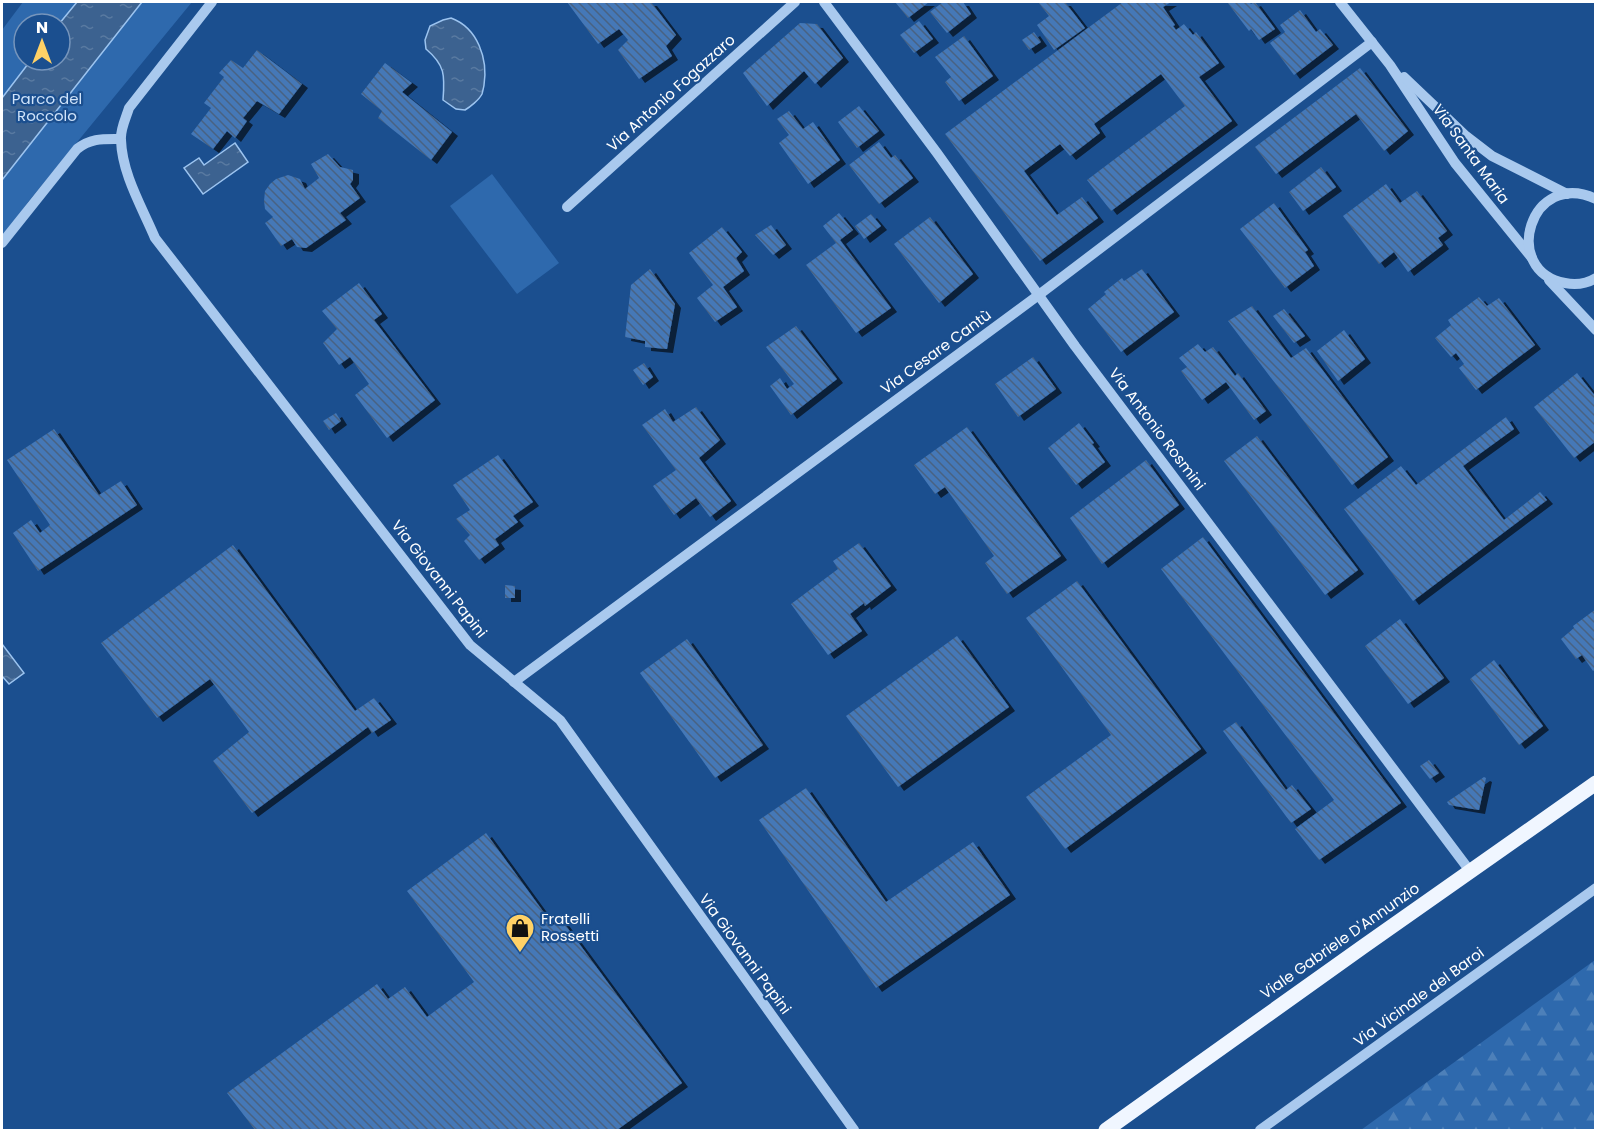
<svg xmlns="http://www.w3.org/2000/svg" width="1597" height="1132" viewBox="0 0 1597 1132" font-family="Poppins,sans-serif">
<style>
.forest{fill:url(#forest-firs)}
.green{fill:#2e69ad;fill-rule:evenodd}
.water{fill:url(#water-ripples);stroke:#9cc4f0;stroke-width:1.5}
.building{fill:url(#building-back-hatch);filter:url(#shadow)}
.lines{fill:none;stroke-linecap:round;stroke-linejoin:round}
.minor{stroke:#a9c9ee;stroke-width:10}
.major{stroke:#f0f6ff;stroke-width:15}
.labels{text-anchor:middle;stroke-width:4.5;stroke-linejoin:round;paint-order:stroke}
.street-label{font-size:15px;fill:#fff;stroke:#1b4f8f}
.park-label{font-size:15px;fill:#cfe3fa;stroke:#1b4f8f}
.poi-label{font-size:15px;fill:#fff;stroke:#1b4f8f;text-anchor:start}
</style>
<defs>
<pattern id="forest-firs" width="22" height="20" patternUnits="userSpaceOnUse" patternTransform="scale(1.5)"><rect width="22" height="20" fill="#2e69ad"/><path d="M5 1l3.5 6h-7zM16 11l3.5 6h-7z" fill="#4d80b9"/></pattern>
<pattern id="water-ripples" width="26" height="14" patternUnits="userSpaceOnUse" patternTransform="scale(1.5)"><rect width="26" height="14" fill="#3c6290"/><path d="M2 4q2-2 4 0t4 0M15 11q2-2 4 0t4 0" fill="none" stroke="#597aa1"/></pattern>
<pattern id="building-back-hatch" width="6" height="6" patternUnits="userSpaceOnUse" patternTransform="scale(1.5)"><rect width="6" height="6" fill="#4478b7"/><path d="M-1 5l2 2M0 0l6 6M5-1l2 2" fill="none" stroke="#486282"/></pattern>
<filter id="shadow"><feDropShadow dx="6" dy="4" stdDeviation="0" flood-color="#0009"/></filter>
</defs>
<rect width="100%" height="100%" fill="#1b4f8f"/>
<path class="forest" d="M1595 960V1130H1361Z"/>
<g class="green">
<path d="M23 2H192L28 202 2 239V30ZM24 24H60V60H24Z"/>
<path d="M492 174 559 263 517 294 450 206Z"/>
</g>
<g class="water">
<path d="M77 2H142L2 180V98L31 60H60L59 24Z"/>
<path d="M451 18C478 28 488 59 484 85 484 86 482 94 482 94 479 100 470 107 465 110L456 109 443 100C445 75 445 65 426 49L425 40 430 26 443 20Z"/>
<path d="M235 143 248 162 203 194 184 168 199 158 204 165Z"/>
<path d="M2 644 24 673 9 684 2 676Z"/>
</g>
<g class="building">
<path d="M567 2H651L676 35 666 46 672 56 639 79 618 50 628 40 619 29 598 44Z"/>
<path d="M895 2H929L908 18Z"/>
<path d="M943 2H963L971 14 947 33 930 12Z"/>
<path d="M1038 2H1065L1085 28 1054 50 1037 25 1049 16Z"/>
<path d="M1123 2H1171L1163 7 1175 25 1173 26 1176 30 1184 24 1193 35 1196 32 1219 63 1199 77 1232 121 1111 211 1087 180 1185 106 1161 74 1094 124 1100 133 1070 156 1060 144 1024 171 1057 215 1082 197 1098 218 1040 261 945 134Z"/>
<path d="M1227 2H1249L1251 4 1255 2 1275 29 1259 40 1251 29 1249 31Z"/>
<path d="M1300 10 1316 32 1320 29 1333 45 1294 75 1270 43 1285 32 1280 25Z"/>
<path d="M919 21 933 39 914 53 900 35Z"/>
<path d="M800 23 817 24 843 58 815 84 804 71 767 106 743 73Z"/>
<path d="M1034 32 1041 42 1029 50 1022 40Z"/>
<path d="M964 36 993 76 959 101 945 82 951 77 935 57Z"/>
<path d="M257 50 302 84 279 114 257 101 243 118 247 121 235 138 227 131 213 149 191 134 211 108 204 103 224 77 219 73 231 60 243 68Z"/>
<path d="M385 63 412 83 402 92 452 132 431 160 378 118 382 111 361 94Z"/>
<path d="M1360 68 1408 131 1384 151 1356 114 1276 174 1255 147Z"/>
<path d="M859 106 879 131 857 148 838 122Z"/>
<path d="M789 111 803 129 813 122 840 160 808 184 779 143 789 135 777 119Z"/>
<path d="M879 142 891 158 895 155 913 178 879 204 849 165Z"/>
<path d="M328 154 340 167 353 170V180L350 184 360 198 340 213 346 220 306 248 297 247 292 239 281 246 265 223 273 217 265 209 264 201 265 191 270 184 276 179 288 175 300 179 305 189 319 178 311 164Z"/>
<path d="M1321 167 1336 187 1303 211 1289 192Z"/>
<path d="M1386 184 1400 203 1417 191 1447 231 1438 238 1443 245 1408 272 1394 252 1379 264 1343 216Z"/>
<path d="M1274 203 1308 250 1305 252 1314 266 1285 288 1240 229Z"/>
<path d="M839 213 853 230 840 240 891 308 856 333 806 265 836 243 823 226Z"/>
<path d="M871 214 881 226 864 239 855 226Z"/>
<path d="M930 217 973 274 939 303 894 244Z"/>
<path d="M771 225 786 245 773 255 755 235Z"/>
<path d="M722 227 742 252 736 258 744 271 723 287 737 307 715 322 697 298 713 285 689 253Z"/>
<path d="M650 269 675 304 667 349 645 347V341L625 337 631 285Z"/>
<path d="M1142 269 1174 312 1121 352 1088 309 1106 294 1104 292 1122 278 1124 281Z"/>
<path d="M359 283 382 314 374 320 435 400 387 438 355 395 369 384 350 357 339 365 323 343 337 329 322 311Z"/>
<path d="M1479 297 1487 306 1499 298 1535 345 1476 390 1459 368 1464 364 1456 353 1451 357 1435 338 1451 325 1448 320Z"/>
<path d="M1252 306 1291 358 1306 348 1388 457 1352 485 1228 321Z"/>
<path d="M1284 309 1305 336 1294 343 1273 316Z"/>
<path d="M796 326 837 379 791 415 770 386 780 378 787 389 794 384 766 347Z"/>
<path d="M1344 330 1365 359 1338 381 1317 351Z"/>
<path d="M1198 344 1205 352 1213 347 1235 376 1238 373 1266 411 1254 420 1226 382 1202 400 1181 371 1187 367 1179 358Z"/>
<path d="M1033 357 1056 389 1018 417 995 384Z"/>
<path d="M644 363 653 377 643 385 633 370Z"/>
<path d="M1577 373 1596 397V441L1574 458 1534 407Z"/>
<path d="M696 407 720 440 699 458 731 501 710 517 696 498 674 515 653 486 676 470 642 425 665 409 673 422Z"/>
<path d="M336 413 341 421 329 430 323 421Z"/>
<path d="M1506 417 1514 429 1463 466 1504 520 1540 492 1547 500 1413 601 1344 509 1401 466 1416 485Z"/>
<path d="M1079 423 1094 443 1092 444 1105 462 1076 485 1048 448Z"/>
<path d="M967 427 1061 556 1007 594 985 563 994 556 945 487 935 494 914 465Z"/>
<path d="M54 429 99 495 121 481 137 505 38 571 13 533 31 520 40 533 50 525 7 460Z"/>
<path d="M1257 436 1358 570 1325 595 1224 461Z"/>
<path d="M498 455 533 502 513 516 518 522 495 539 499 545 479 560 464 541 470 535 456 519 470 510 453 485Z"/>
<path d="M1146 460 1179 505 1102 564 1070 518Z"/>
<path d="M1203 537 1401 803 1319 860 1295 829 1334 800 1161 569Z"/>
<path d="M859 543 891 586 865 606 864 603 850 614 862 631 828 655 791 604 838 569 833 561Z"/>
<path d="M233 545 355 711 374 698 391 720 372 733 368 727 252 813 213 761 249 732 210 679 157 718 101 643Z"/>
<path d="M1077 581 1201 749 1065 849 1026 797 1111 735 1026 618Z"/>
<path d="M505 585 515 586V598H505Z"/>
<path d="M1596 609V669L1593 671 1582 655 1576 659 1561 639 1574 628 1573 626Z"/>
<path d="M1400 619 1444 678 1408 704 1365 646Z"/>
<path d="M957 636 1009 707 898 787 846 716Z"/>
<path d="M687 639 763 745 715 778 640 673Z"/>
<path d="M1494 660 1543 726 1519 745 1470 679Z"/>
<path d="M1236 722 1286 790 1292 785 1311 809 1291 823 1223 731Z"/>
<path d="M1429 760 1439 773 1430 779 1420 766Z"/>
<path d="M1484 777 1486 778 1479 810 1449 805 1447 802Z"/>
<path d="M806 788 886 902 973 842 1010 895 876 988 759 820Z"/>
<path d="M486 833 553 925 561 919 682 1083 617 1130H255L227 1093 377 984 388 999 405 987 427 1017 474 982 407 891Z"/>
</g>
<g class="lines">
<g class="minor">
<path d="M212 2 129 108C126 118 120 129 121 140 122 174 142 207 155 238L470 645 560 720 854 1130"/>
<path d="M824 2 937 153 1075 346 1470 871"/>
<path d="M1340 2 1390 65 1455 163 1532 258"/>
<path d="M1404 77 1466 136 1492 156 1567 194"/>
<path d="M1596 199C1530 168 1500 271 1565 283 1575 285 1586 284 1596 278"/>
<path d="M567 207 795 2"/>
<path d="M2 243 77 149C91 138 103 139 120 139"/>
<path d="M1549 280 1596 330"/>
<path d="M514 682 1040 294 1372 42"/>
<path d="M1260 1130 1596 888"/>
</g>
<path class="major" d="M1106 1130 1364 946 1596 783"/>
</g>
<defs>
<g id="shop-pin" transform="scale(1.5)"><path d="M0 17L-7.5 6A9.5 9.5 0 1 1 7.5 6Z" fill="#ffd166" stroke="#1b4f8f"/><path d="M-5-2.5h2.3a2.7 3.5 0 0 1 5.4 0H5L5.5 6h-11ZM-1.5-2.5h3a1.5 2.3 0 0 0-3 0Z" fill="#111"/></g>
</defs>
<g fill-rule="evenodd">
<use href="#shop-pin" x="520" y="928"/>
</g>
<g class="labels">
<g class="street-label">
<text transform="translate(671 93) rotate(-42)" y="5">Via Antonio Fogazzaro</text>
<text transform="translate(1471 154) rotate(54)" y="5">Via Santa Maria</text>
<text transform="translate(936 352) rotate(-36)" y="5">Via Cesare Cantù</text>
<text transform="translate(1157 429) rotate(53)" y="5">Via Antonio Rosmini</text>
<text transform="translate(439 579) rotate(52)" y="5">Via Giovanni Papini</text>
<text transform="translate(1340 941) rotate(-35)" y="5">Viale Gabriele D'Annunzio</text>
<text transform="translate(745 954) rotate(54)" y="5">Via Giovanni Papini</text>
<text transform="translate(1419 997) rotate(-36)" y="5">Via Vicinale del Baroi</text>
</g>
<g class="park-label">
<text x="47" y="104">Parco del<tspan x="47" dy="17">Roccolo</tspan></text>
</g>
<g class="poi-label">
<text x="541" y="924">Fratelli<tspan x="541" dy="17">Rossetti</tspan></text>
</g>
</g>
<rect width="1597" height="1132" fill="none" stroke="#ffffff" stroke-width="6"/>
<g transform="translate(42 42)"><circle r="28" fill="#1b4f8f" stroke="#7695bc" stroke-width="1.5"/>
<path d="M0-4.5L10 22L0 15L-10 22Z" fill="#ffd166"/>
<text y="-9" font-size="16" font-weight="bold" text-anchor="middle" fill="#ffffff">N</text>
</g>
</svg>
